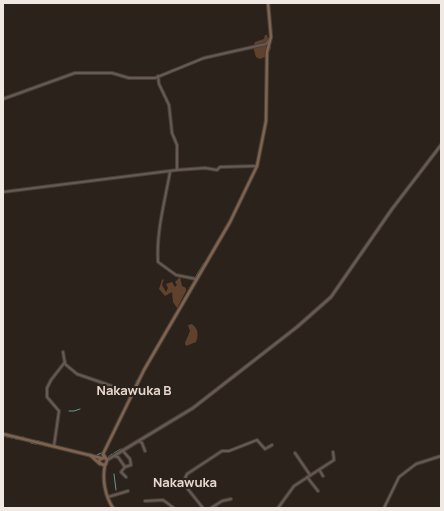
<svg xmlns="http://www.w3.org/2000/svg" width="444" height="511" viewBox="0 0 444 511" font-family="Manrope,sans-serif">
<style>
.green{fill:#60412c}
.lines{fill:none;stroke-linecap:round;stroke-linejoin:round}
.stream{stroke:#629890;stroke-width:1}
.minor-casing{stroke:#49403b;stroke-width:4}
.tertiary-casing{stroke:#49403b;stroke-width:4.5}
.secondary-casing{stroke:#49403b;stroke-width:4.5}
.minor{stroke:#665a53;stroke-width:2}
.tertiary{stroke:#665a53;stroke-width:2.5}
.secondary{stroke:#80624d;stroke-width:2.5}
.labels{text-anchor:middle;stroke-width:4;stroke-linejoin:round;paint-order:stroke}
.quarter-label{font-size:13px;font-weight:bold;fill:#e7d9d0;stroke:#2c221c}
</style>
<rect width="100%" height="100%" fill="#2c221c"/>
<g class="green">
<path d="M265 35H267L271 48 267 56 260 59 256 57 253 47 255 42 264 39Z"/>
<path d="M180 277 182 286 186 288V291L177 308 173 302 172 292 165 296 159 289 162 280 164 279 162 285 166 292 168 288 166 284 172 282 175 287 177 285 175 282Z"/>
<path d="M192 324C198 329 199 334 196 342L186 346 185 343 190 331 188 325Z"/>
</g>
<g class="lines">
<g class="stream">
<path d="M207 259 219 238"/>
<path d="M195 278 204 263"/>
<path d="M178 309 194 281"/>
<path d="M136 382 139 377"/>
<path d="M132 392 135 385"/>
<path d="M128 400 130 395"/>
<path d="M69 411H74L80 409"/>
<path d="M3 436 12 438"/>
<path d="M23 437 27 439"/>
<path d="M16 439H18"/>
<path d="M38 441 46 443"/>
<path d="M31 443 36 444"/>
<path d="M114 453 121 449"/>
<path d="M97 455 101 453"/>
<path d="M107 458 112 454"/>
<path d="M114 474 116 490"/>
</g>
<g class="minor-casing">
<g id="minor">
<path d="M158 76 159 84 169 105 172 133 177 145V170"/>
<path d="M3 99 75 73H112L129 78H155L204 58 266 44 270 39"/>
<path d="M170 172C165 201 156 232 158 262L176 275 196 279"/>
<path d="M3 192 177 170 205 168 217 170 220 167 257 166"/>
<path d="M63 352 65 364 77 374 132 393"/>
<path d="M139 441 142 443 145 451"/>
<path d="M54 446 59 411 47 397V388L51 380 65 362"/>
<path d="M295 453 310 475"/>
<path d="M114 456 118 457 125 467 131 465 130 459 123 451"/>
<path d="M125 467 121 472 126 477"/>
<path d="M320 471 323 476"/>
<path d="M307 477 318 491"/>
<path d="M108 497 128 491"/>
<path d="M145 501 163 500 174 508"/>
<path d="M203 508 183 483 187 474 222 451H229L257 440 265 449 272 445"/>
<path d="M211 508 222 501 231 499"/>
<path d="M278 508 294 486 334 460 333 452"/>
<path d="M384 508 399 477 416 464 441 456"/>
</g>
</g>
<g class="tertiary-casing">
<path id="tertiary" d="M107 460 193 408 297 327 331 297 392 209 441 145"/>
</g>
<g class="secondary-casing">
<g id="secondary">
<path d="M3 434 101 458"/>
<path d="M103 454 144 370 230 222 257 166 266 121 267 52 271 37 268 3"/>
<path d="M103 454 107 460 106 464 103 465 99 462 100 459 104 458Z"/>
<path d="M90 455 100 464"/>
<path d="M105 465C102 479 105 496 113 508"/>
</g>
</g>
<use href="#minor" class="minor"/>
<use href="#tertiary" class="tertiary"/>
<use href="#secondary" class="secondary"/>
</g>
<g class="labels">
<g class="quarter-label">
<text x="134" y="395">Nakawuka B</text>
<text x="185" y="487">Nakawuka</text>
</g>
</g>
<rect width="444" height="511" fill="none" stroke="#efe8e3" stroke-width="8"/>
</svg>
